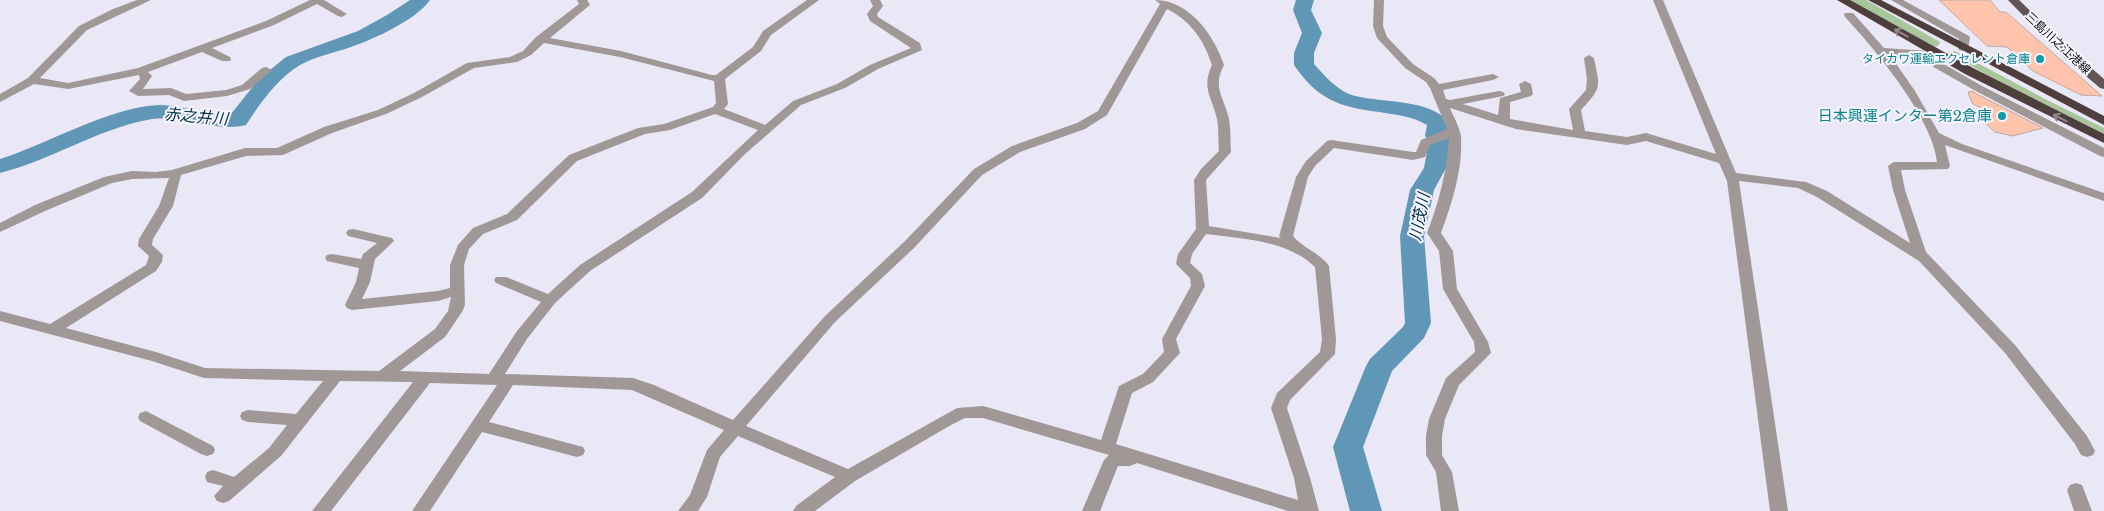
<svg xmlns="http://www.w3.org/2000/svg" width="2104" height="511" viewBox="0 0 2104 511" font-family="'Libre Baskerville','Noto Sans JP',serif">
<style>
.green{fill:#a8c69c}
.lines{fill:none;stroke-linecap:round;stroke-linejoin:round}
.river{fill:#6097b7;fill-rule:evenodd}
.building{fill:#ffc4ab;stroke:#baaaa3}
.minor{fill:#a09897;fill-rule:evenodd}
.major{fill:#635555;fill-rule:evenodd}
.highway{fill:#4e3e3e;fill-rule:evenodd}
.oneway{stroke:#92878b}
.culture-dot{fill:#0f9aa8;stroke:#f7f5ff;stroke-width:2}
.labels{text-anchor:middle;stroke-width:4;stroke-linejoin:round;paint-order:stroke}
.far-street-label{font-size:12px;fill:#0c0b10;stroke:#f7f5ff}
.far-culture-label{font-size:12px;fill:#0d838f;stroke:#f7f5ff;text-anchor:end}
.culture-label{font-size:15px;fill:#0d838f;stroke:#f7f5ff;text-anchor:end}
.water-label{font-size:16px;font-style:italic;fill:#003046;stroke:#f7f5ff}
</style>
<rect width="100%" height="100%" fill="#eae7f7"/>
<g class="green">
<path d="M1848 0H1866L1940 42 1938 46 1933 47Z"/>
<path d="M1955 51 2047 100 2104 128V134L2003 84 1947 52Z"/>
</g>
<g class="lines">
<g class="river">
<path d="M410 0H430C416 20 374 39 351 47 334 53 316 56 300 65 276 80 261 102 246 125 212 133 181 113 147 120 96 130 51 160 0 173V159C48 144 109 107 159 105 184 105 207 116 231 114L259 79 286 57 358 31 387 15Z"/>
<path d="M1296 0H1314L1311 10 1322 33 1314 53V64C1324 75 1335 88 1349 94 1376 104 1431 97 1449 123L1447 135 1451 141 1446 168 1434 190 1424 236 1431 323 1424 338 1392 371 1363 447 1382 511H1350L1333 447 1366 366 1370 359 1403 327 1405 323 1400 236 1410 190 1424 168 1429 141 1425 136 1427 125C1412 116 1396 115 1379 112 1339 107 1317 99 1294 65V53L1302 33 1293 10Z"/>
</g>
</g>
<g class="building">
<path d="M1939 0H1990L2000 12H2006L2102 96 2081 95 2033 71 2007 47 1987 46Z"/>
<path d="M1973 91V92L2043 128 2013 136 1995 132 1983 121 1984 110 1972 103 1968 92Z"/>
</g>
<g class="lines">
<g class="minor">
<path d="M137 0H151L87 30 40 78 68 83 138 68 266 21 310 0H324L347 14 342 17 338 16 317 4 274 25 212 48 230 57 231 59 230 61H222L202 52 148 72 152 76 143 89 171 88 186 94 226 90 242 85 262 68 266 67 272 70 250 89 227 96 184 101 169 95 138 96 129 91 140 79 139 75 68 89 34 84 0 102V94L28 78 79 26 113 9Z"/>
<path d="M577 0H587L590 5 550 38 621 51 712 75H716L753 47 763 31 807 0H819L771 35 761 51 725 79 728 104 724 109 765 125 793 101 837 84 870 65 911 48 870 21 867 14 873 6 870 0H880L883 6 877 14 878 17 920 43 922 50 878 69 845 88 801 105 745 154 702 198 590 271 555 303 527 339 505 374 633 378 654 385 733 420 825 316 904 242 974 169 1012 146 1077 123 1098 111 1160 4 1155 0C1189 0 1214 35 1224 65 1212 88 1224 97 1229 119 1231 130 1230 141 1231 152L1206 180 1209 226 1281 238 1279 236 1296 177 1306 161 1327 141 1331 140 1413 152H1416L1421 140 1447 129 1430 88 1426 82 1405 68 1377 38 1373 26 1374 0H1384L1383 26 1387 37 1413 64 1434 78 1439 84 1493 74 1499 77 1493 80 1443 90 1446 99 1450 100 1499 91 1503 92 1505 94 1503 96 1463 104 1498 115 1500 98 1521 92 1519 84 1525 81 1531 84 1533 94 1531 96 1510 102V119L1573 130 1569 109 1586 90 1587 79 1584 58 1589 55 1594 58C1600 88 1602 87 1581 110L1585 131 1627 137 1646 133 1716 154 1653 0H1663L1736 173 1806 182 1827 191 1910 243 1893 190 1888 166 1894 162H1937C1933 119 1875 49 1845 17L1844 15 1845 13H1853L1884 48 1928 51V55L1982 86 2104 148V157L2100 156 1974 90 1914 56 1890 55 1915 91 1939 133 1962 144 2104 193V201L1945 145 1950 166 1948 169 1901 170 1905 190 1926 252 2015 345 2087 436 2095 451 2093 455 2087 457 2081 455 2075 444 2005 353 1919 261 1817 197 1798 188 1739 181 1788 511H1770L1727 181 1719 163 1646 141 1627 145 1516 129 1450 108C1453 116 1460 127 1461 137 1463 169 1452 203 1441 233L1453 251 1457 289 1488 342 1491 353 1459 385 1445 419 1442 436V455L1452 472 1459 511H1441L1436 472 1426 455V436L1429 419 1446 378 1475 352 1474 342 1443 289 1439 251 1427 233C1439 202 1447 171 1449 138L1430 145 1425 157 1413 160 1334 148 1315 166 1308 177 1293 236C1303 248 1320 253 1329 266L1336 339 1335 354 1290 400 1287 408 1310 478 1319 511H1288L1137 463 1130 466H1118L1100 511H1082L1104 460 1109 455 983 418H965L951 425 855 481 815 511H793L796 506 835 477 738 436 720 457 707 497 698 511H678L690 495 707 450 724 430 632 390 513 385 489 422 583 447 585 451 583 455 577 457 482 432 430 511H412L497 385 430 383 331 511H312L413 382 340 381 281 456 229 501 223 503 217 501 214 496 223 486 207 482 205 477 207 472 213 470 234 477 269 448 287 425 248 422 242 420 240 416 242 412 248 410 296 414 323 381 204 378 152 361 0 321V311L50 324 146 265 149 256 138 246 139 239 159 206 169 178 132 179 112 183 45 211 0 232V223L35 205 104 177 132 171 156 172 172 170 245 148H277L324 127 378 110 414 93 467 63 510 57 523 51 536 37 579 4ZM1167 9C1191 21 1204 40 1212 65 1201 88 1212 97 1217 119 1219 129 1218 141 1219 151L1201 169 1194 180 1196 229 1178 254 1176 264 1190 278 1191 286 1162 339 1164 352 1143 374 1119 386 1101 440 983 406 957 408 848 469 746 426 835 322 914 248 982 175 1020 152 1085 129 1107 115ZM544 43 620 57 714 81 716 103 713 107 664 124 638 128 569 155 507 214 473 228 458 245 450 265V288L438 291 362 299 370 282 375 259 394 241 392 238 353 229 348 230 346 233 348 236 377 243 363 254 361 259 332 254 327 255 325 258 327 261 359 268 356 282 345 305 347 308 352 310 438 301 451 297 448 311 435 329 379 371 205 368 156 352 66 328 156 271 162 262 163 255 152 245 153 239 173 206 181 175 246 156 283 155 332 133 386 114 422 97 474 68 517 62 531 55ZM715 114 758 130 692 192 580 265 548 294 506 277H496L494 280 496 283 541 302 517 331 489 374 400 371 445 337 462 312 465 305 464 265 469 249 483 234 517 220 577 161 645 134 670 130ZM1206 234C1244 239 1287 240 1315 267L1322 339 1320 352 1277 393 1271 408 1294 478 1298 500 1116 444 1132 393 1153 382 1180 353 1176 339 1205 286 1202 274 1190 263 1192 254Z"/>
<path d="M1891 0H1903L1969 36 1970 38 1968 48 1963 51 1959 50 1958 48 1959 39Z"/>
<path d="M146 411 213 446 215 450 213 454 207 456 201 454 140 421 138 417 140 413Z"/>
<path d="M2076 483 2082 485 2092 511H2074L2067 490 2070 485Z"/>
</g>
<path class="major" d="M2008 0H2019L2073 52 2104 79V89L2100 88 2065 58Z"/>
<g class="highway">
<path d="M1837 0H1850L1973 68 2104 134V143L1965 74Z"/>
<path d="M1868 0H1881L2104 116V125Z"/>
</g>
</g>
<defs><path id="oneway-shaft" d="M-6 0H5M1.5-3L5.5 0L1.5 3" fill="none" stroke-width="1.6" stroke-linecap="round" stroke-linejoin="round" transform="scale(1.25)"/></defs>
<g class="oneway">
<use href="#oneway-shaft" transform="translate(1901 33) rotate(-151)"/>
<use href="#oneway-shaft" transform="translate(2060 118) rotate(-154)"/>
</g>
<g class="culture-dot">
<circle cx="2040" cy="59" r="5"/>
<circle cx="2002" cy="116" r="5"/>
</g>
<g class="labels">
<g class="far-street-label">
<text transform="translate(2058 43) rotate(43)" y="4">三島川之江港線</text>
</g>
<g class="far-culture-label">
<text x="2030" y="63">タイカワ運輸エクセレント倉庫</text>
</g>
<g class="culture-label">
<text x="1992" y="121">日本興運インター第2倉庫</text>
</g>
<g class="water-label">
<text transform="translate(196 116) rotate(5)" y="6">赤之井川</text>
<text transform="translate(1419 217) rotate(-79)" y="6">川茂川</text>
</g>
</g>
</svg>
